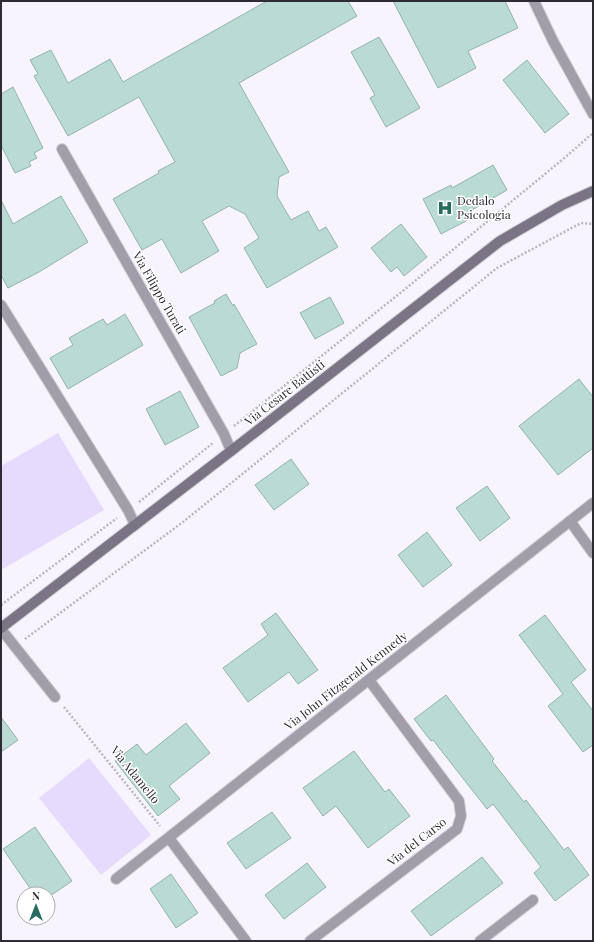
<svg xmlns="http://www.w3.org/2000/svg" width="594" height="942" viewBox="0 0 594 942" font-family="'Playfair Display',serif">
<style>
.green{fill:#e7dbfd}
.building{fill:#b9dbd3;stroke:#92b4ac}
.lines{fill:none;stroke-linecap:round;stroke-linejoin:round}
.lane-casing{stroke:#d3d0db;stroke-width:12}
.street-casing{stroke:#d3d0db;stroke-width:12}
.secondary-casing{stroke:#d3d0db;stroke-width:12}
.path{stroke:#bab7c2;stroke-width:2.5;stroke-dasharray:2 2;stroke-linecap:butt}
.lane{stroke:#a29ea9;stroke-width:10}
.street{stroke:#a29ea9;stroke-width:10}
.secondary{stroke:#7a7484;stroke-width:10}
.labels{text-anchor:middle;stroke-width:3;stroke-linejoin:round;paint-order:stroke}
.poi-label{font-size:12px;fill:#2e2b35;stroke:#fff;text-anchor:start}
.street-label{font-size:12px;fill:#2e2b35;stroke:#fff}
</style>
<rect width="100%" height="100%" fill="#f7f4ff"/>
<g class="green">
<path d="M58 433 104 510 1 570V466Z"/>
<path d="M89 758 151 835 101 875 39 798Z"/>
</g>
<g class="building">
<path d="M267 1H348L357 16 239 83 289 172 279 177 277 196 291 220 308 211 319 231 326 227 338 247 267 288 244 248 259 238 245 214 229 206 202 221 219 251 181 273 162 239 142 250 113 199 159 173 158 171 175 162 139 97 68 136 34 76 38 74 30 60 51 50 68 83 110 59 123 82Z"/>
<path d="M393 1H505L518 28 468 51 476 68 438 88Z"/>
<path d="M379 37 420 108 386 127 370 98 375 95 351 52Z"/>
<path d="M527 60 569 114 545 133 503 80Z"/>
<path d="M13 87 43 148 34 153 37 158 29 162 31 166 15 173 1 145V94Z"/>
<path d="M493 165 507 190 465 214 468 220 441 234 423 199 451 185 452 188Z"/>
<path d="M61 196 88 242 39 272 8 288 1 275V200L13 224Z"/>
<path d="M401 224 427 257 404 276 397 267 391 272 371 248Z"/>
<path d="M226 294 233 306 234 304 257 344 240 353 237 368 221 376 189 317 215 303 214 301Z"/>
<path d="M330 297 344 323 315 339 300 313Z"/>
<path d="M125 314 143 345 68 389 50 358 73 345 69 338 103 319 107 325Z"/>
<path d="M579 379 593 397V448L558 475 519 426Z"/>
<path d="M180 391 199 427 165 445 146 409Z"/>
<path d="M291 459 309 484 274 510 255 485Z"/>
<path d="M487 486 510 518 480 541 456 508Z"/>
<path d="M427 532 452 565 423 587 398 555Z"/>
<path d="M276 613 318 670 298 684 289 672 248 702 223 668 268 635 261 624Z"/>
<path d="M545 615 586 670 571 682 593 711V745L583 752 548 706 563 694 519 635Z"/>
<path d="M446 695 494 759 492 761 524 802 526 800 564 850 568 847 589 875 555 901 534 873 541 867 493 804 487 809 433 740 431 741 414 719Z"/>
<path d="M1 717 18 740 1 752Z"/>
<path d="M186 723 210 753 169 786 180 799 158 816 115 761 137 744 146 755Z"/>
<path d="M354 751 385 792 389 789 410 816 368 848 336 806 323 816 303 788Z"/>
<path d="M272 812 291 838 246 869 227 843Z"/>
<path d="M35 827 72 881 53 894H34L3 849Z"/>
<path d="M482 857 503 883 431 936 411 911Z"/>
<path d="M307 863 326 887 284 919 265 895Z"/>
<path d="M171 874 198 913 176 928 150 889Z"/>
</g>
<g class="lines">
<g class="lane-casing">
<g id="lane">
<path d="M1 305 128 510 135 525"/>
<path d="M1 629 55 697"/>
</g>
</g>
<g class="street-casing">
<g id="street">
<path d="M534 1 553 41 593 114"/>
<path d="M62 149 224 434 231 451"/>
<path d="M570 521 593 553"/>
<path d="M169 838 246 941"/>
<path d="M116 879 593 503"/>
<path d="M310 941 457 829 461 816 459 801 369 680"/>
<path d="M480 941 533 900"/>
</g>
</g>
<g class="secondary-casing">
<path id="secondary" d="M1 628 231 451 500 241 562 205 593 191"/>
</g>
<g class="path">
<path d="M234 426 404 290 562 160 593 133"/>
<path d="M139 502 213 443"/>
<path d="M1 605 117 518"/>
<path d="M25 639 183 522 497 268 581 223 593 224"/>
<path d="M64 707 160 826"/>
</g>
<use href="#lane" class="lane"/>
<use href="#street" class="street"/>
<use href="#secondary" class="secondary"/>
</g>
<defs>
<g id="hospital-bare" transform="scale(1.2)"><path d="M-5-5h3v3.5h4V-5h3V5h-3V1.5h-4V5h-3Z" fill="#276c60" stroke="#fff" stroke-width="2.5" paint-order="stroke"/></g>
</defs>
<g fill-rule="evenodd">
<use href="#hospital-bare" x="445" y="208"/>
</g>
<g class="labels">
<g class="poi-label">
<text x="457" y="205">Dedalo<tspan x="457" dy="14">Psicologia</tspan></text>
</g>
<g class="street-label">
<text transform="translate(159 293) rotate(60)" y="4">Via Filippo Turati</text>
<text transform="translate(285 393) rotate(-38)" y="4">Via Cesare Battisti</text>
<text transform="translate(346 681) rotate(-38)" y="4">Via John Fitzgerald Kennedy</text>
<text transform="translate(135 775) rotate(51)" y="4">Via Adamello</text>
<text transform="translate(417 842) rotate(-38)" y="4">Via del Carso</text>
</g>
</g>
<rect width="594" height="942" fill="none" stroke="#2e2b35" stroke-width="4"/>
<g transform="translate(36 906)"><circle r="19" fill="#ffffff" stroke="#abaaae"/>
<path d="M0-3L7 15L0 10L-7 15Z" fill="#276c60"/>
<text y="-6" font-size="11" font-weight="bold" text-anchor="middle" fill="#2e2b35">N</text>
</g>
</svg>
